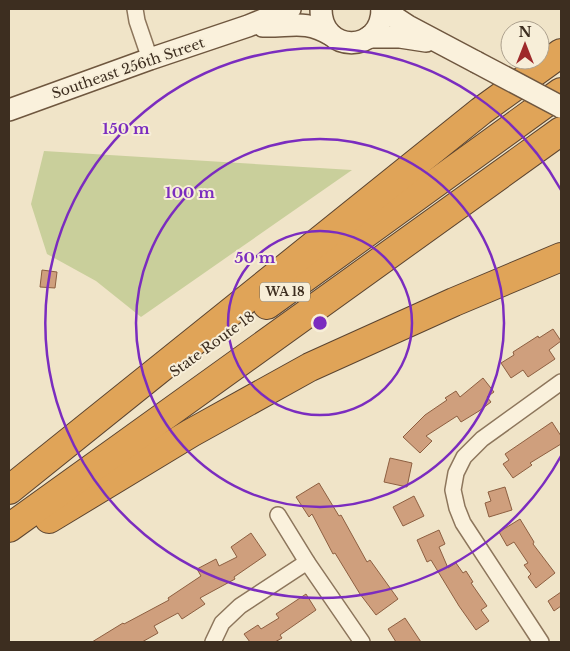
<svg xmlns="http://www.w3.org/2000/svg" width="570" height="651" viewBox="0 0 570 651" font-family="'Libre Baskerville',serif">
<style>
.green{fill:#c9cf9b}
.building{fill:#cf9f7d;stroke:#8d5f41}
.lines{fill:none;stroke-linecap:round;stroke-linejoin:round}
.street-casing{stroke:#8d765c;stroke-width:18}
.secondary-casing{stroke:#6f573f;stroke-width:24}
.highway-casing{stroke:#5b4430;stroke-width:30}
.street{stroke:#faf1dc;stroke-width:15}
.secondary{stroke:#faf1dc;stroke-width:21}
.highway{stroke:#e0a458;stroke-width:28}
.secondary-bridge-casing{stroke:#6f573f;stroke-width:24;stroke-linecap:butt}
.secondary-bridge{stroke:#faf1dc;stroke-width:21}
.ring{fill:none;stroke:#7b2cbf;stroke-width:2.5}
.labels{text-anchor:middle;stroke-width:4;stroke-linejoin:round;paint-order:stroke}
.shield{fill:#f7eed8;stroke:#756857;stroke-width:1}
.shield-label{font-size:12px;font-weight:bold;fill:#3d2e20}
.street-label{font-size:14px;fill:#3d2e20;stroke:#f7eed8}
.centre{fill:#7b2cbf;stroke:#f7eed8;stroke-width:2.5}
.ring-label{font-size:15px;text-anchor:middle;font-weight:bold;fill:#7b2cbf;stroke:#f7eed8;stroke-width:4;stroke-linejoin:round;paint-order:stroke}
</style>
<rect width="100%" height="100%" fill="#f0e4c8"/>
<path class="green" d="M44 151 352 170 141 317 96 281 47 254 31 204Z"/>
<g class="building">
<path d="M42 270 57 272 55 288 40 287Z"/>
<path d="M553 329 561 341 549 350 555 359 528 377 523 370 511 378 501 363 514 355 513 352 538 336 539 338Z"/>
<path d="M483 378 494 392 487 397 491 402 479 411 461 422 457 416 426 436 432 441 420 453 403 437 425 415 447 400 445 398 456 391 460 397Z"/>
<path d="M552 422 561 436V444L530 463 532 465 513 478 503 464 509 460 505 454Z"/>
<path d="M390 458 412 463 407 487 384 482Z"/>
<path d="M319 483 339 516 341 515 367 562 370 560 398 599 376 615 360 594 335 553 333 554 312 514 309 517 296 497Z"/>
<path d="M505 487 512 510 489 517 485 503 491 501 488 492Z"/>
<path d="M414 496 424 516 403 526 393 507Z"/>
<path d="M520 519 534 542 533 544 555 573 536 588 528 577 531 574 524 565 528 563 514 542 507 546 499 532Z"/>
<path d="M439 530 445 544 439 547 448 568 456 563 463 573 466 571 473 582 471 583 487 606 481 610 489 621 476 630 459 606 431 560 427 562 417 540Z"/>
<path d="M251 533 266 555 234 577 235 579 200 598 205 604 182 619 178 613 154 626 158 633 142 642H92L123 623 124 624 169 600 168 598 201 576 197 569 216 559 219 566 237 557 231 547Z"/>
<path d="M561 592V606L554 611 548 601Z"/>
<path d="M306 594 316 610 280 635 282 638 275 642H250L244 634 258 625 261 629 279 618 276 614Z"/>
<path d="M405 618 421 642H396L388 629Z"/>
</g>
<g class="lines">
<g class="street-casing">
<g id="street">
<path d="M135 9 137 21 150 59"/>
<path d="M278 515 307 562 362 642"/>
<path d="M213 642 222 623 240 606 307 562"/>
<path d="M541 642 463 523 457 508 453 490 456 473 464 457 482 439 561 382"/>
</g>
</g>
<g class="secondary-casing">
<g id="secondary">
<path d="M321 9C321 54 382 54 382 9"/>
<path d="M382 9 408 26 476 62"/>
<path d="M263 26C290 27 306 19 331 35"/>
<path d="M369 37H400L426 41"/>
<path d="M9 110 150 59 248 26 290 9"/>
</g>
</g>
<g class="highway-casing">
<g id="highway">
<path d="M267 305 561 92"/>
<path d="M9 490 481 111 561 53"/>
<path d="M49 519 191 433 310 367 454 302 561 257"/>
<path d="M9 528 561 131"/>
</g>
</g>
<use href="#street" class="street"/>
<use href="#secondary" class="secondary"/>
<use href="#highway" class="highway"/>
<g class="secondary-bridge-casing">
<path id="secondary-bridge" d="M476 62 561 107"/>
</g>
<use href="#secondary-bridge" class="secondary-bridge"/>
</g>
<g class="ring">
<circle cx="320" cy="323" r="92"/>
<circle cx="320" cy="323" r="184"/>
<path d="M561 456A275 275 0 1 1 561 190"/>
</g>
<g class="labels">
<rect class="shield" x="260" y="282.5" width="50" height="19" rx="4"/>
<g class="shield-label">
<text x="285" y="296">WA 18</text>
</g>
<g class="street-label">
<text transform="translate(128 68) rotate(-19)" y="5">Southeast 256th Street</text>
<text transform="translate(212 344) rotate(-36)" y="5">State Route 18</text>
</g>
</g>
<circle cx="320" cy="323" r="8" class="centre"/>
<g class="ring-label">
<text x="126" y="134">150 m</text>
<text x="190" y="198">100 m</text>
<text x="255" y="263">50 m</text>
</g>
<rect width="570" height="651" fill="none" stroke="#3d2e20" stroke-width="20"/>
<g transform="translate(525 45)"><circle r="24" fill="#f7eed8" stroke="#ada18e"/>
<path d="M0-4L9 19L0 12L-9 19Z" fill="#9e2a2b"/>
<text y="-8" font-size="14" font-weight="bold" text-anchor="middle" fill="#3d2e20">N</text>
</g>
</svg>
